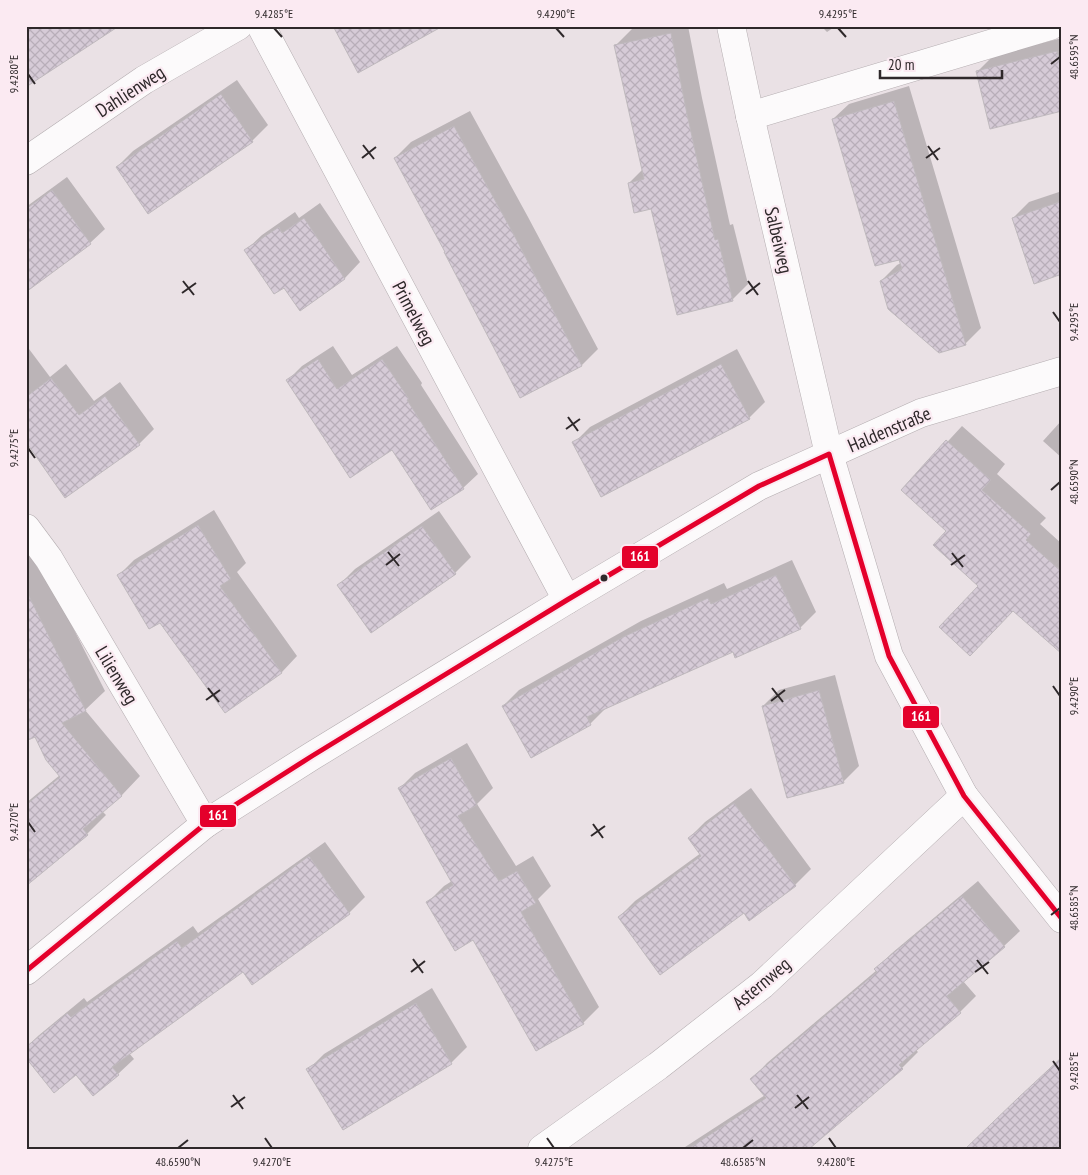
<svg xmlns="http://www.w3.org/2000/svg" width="1088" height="1175" viewBox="0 0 1088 1175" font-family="'PT Sans Narrow',sans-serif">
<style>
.shadow{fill:#0003}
.building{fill:url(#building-cross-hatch);stroke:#bfb9bd}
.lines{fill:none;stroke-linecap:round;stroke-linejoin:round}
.minor-casing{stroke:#b4adb0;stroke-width:29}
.minor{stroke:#fcfafb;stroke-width:28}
.bus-1-casing{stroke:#fbeaf2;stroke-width:9}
.bus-1{stroke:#e4002b;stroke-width:5}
.ticks{fill:none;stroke:#2e282a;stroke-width:2}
.bus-dot{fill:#2e282a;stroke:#fbeaf2;stroke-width:2}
.labels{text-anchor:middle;stroke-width:4.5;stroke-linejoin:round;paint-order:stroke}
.street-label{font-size:19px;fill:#2e282a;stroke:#fbeaf2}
.line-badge{stroke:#fbeaf2;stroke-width:2}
.badge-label{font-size:14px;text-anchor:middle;font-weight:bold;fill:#fff}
.neatline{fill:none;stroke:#2e282a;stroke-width:2}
.ticks-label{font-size:12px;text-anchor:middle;fill:#2e282a}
</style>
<defs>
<pattern id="building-cross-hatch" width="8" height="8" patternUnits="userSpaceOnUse" patternTransform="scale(1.25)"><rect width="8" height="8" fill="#d6cbd7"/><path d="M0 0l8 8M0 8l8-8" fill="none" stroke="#b8aeb9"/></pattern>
</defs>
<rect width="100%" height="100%" fill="#eae1e5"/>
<g class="shadow">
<path d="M645 26H688L702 98 730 225 733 224 748 284 732 300 652 208 629 183 643 169 616 45 632 29Z"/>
<path d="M821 26H836L827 32Z"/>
<path d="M1062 38V110L977 72 993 56Z"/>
<path d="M237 80 268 125 252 141 117 167 133 151Z"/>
<path d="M909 86 981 328 965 344 881 281 897 265 901 263 833 119 849 104Z"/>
<path d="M470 111 528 217 598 349 582 365 520 396 446 252 395 158 411 142Z"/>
<path d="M67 177 105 229 90 243 27 290 29 293 26 295V207Z"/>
<path d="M1062 191V273L1013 218 1029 202Z"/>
<path d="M320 203 360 262 345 278 300 309 284 286 246 250 262 235 295 212 299 218Z"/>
<path d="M26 345 50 377 66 364 94 401 120 382 154 429 139 444 26 435Z"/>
<path d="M333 346 352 375 397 346 422 383 421 385 478 474 463 488 431 508 393 448 288 380 302 366Z"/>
<path d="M737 349 765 402 749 418 574 443 590 427Z"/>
<path d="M1062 420V458L1043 441Z"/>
<path d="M962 426 1005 464 997 474 1046 518 1040 524 1062 544V652L1013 610 980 586 948 531 903 490Z"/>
<path d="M214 510 246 563 237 572 297 656 282 672 225 712 160 621 118 576 134 560Z"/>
<path d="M439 511 471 557 455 573 371 631 339 585 355 569Z"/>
<path d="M26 550 61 604 105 691 85 710 140 776 122 795 102 811 106 815 87 834 26 884V803L60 775 26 717Z"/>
<path d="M792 560 816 612 800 628 733 650 607 707 590 724 503 706 519 690 641 621 724 583 727 589Z"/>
<path d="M835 675 859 766 843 782 763 706 779 690Z"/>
<path d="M467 743 493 788 477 804 516 866 533 856 551 886 538 899 599 1007 583 1023 536 1049 474 939 428 902 444 886 452 881 399 789 415 773Z"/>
<path d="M751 788 811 869 795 885 744 912 619 917 635 901 701 853 689 838 705 822Z"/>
<path d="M325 842 365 897 349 913 252 983 243 971 129 1053 134 1059 118 1074 76 1073 26 1048 38 1036 84 998 87 1002 193 926 198 933Z"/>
<path d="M978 881 1020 931 1004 946 963 981 976 996 960 1012 915 1049 918 1052 902 1068 807 1149H682L765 1095 752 1079 767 1063 877 970 876 969 892 953Z"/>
<path d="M432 988 467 1047 451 1063 308 1070 324 1054Z"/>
</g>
<g class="building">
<path d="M26 26H119L26 87Z"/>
<path d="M333 26H443L358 73Z"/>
<path d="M671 33 687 114 715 240 718 239 733 301 677 315 651 209 634 213 628 183 644 179 614 45Z"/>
<path d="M1057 51 1062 69V111L990 129 976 71Z"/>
<path d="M221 94 253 142 148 214 116 167Z"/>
<path d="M894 101 966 345 939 353 888 309 880 281 902 269 899 260 875 266 832 119Z"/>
<path d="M454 126 513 233 582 366 520 398 444 252H445L394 158Z"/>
<path d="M52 190 91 244 26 292V209Z"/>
<path d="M1062 201V274L1034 284 1012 218Z"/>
<path d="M304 218 345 279 300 311 284 288 274 294 244 250 279 227 282 233Z"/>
<path d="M318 359 337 389 382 359 409 399 407 400 464 489 431 510 392 450 350 478 286 380Z"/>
<path d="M721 364 750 419 601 497 572 442Z"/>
<path d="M51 378 79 415 105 396 140 445 65 498 26 442V397Z"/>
<path d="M946 440 991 480 982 490 1031 534 1026 540 1062 572V654L1013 611 970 656 939 627 978 586 933 545 946 531 901 490Z"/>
<path d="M198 525 231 579 220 586 282 673 225 713 160 623 149 629 117 575Z"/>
<path d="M422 526 456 574 371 633 337 585Z"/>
<path d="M776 575 801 629 735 658 733 652 587 717 591 725 531 758 502 706 623 637 708 598 711 604Z"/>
<path d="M26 590 86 711 62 723 122 796 83 829 88 835 26 886V805L60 777 46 760 35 737 26 741Z"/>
<path d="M819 690 844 783 787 798 762 706Z"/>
<path d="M451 758 477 805 458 816 499 881 517 871 536 903 521 912 584 1024 536 1051 473 940 455 951 426 902 453 885 398 788Z"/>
<path d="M734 803 796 886 749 921 744 913 660 975 618 917 701 856 688 838Z"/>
<path d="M309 856 350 914 252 985 243 972 112 1067 119 1075 93 1096 76 1075 54 1093 26 1058V1047L67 1013 71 1017 177 941 182 948Z"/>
<path d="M962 896 1005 947 947 996 961 1013 899 1065 903 1069 809 1149H688L766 1098 750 1079 877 972 874 969Z"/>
<path d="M416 1003 452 1064 343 1130 306 1069Z"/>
<path d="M1062 1057V1149H965L1018 1098Z"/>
</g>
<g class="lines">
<g class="minor-casing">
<g id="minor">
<path d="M261 26 567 600"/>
<path d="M731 26 750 116 829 454 889 656 964 796 1062 919"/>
<path d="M750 116 1050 26"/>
<path d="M26 161 144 80 238 26"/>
<path d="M26 528 49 559 205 824"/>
<path d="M26 971 205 824 312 756 567 600 759 486 921 413 1062 371"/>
<path d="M542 1149 658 1066 762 985 964 796"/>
</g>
</g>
<use href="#minor" class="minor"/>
<g class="bus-1-casing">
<path id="bus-1" d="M26 971 205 824 312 756 567 600 759 486 829 454 889 656 964 796 1062 919"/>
</g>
<use href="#bus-1" class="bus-1"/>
</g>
<path class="ticks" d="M274 28 282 37M556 28 564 37M838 28 846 37M1051 64 1060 57M28 74 35 84M363 145 374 159M928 146 938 160M362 158 376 147M926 158 940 148M183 281 194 295M748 281 758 295M182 293 196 283M746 294 760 283M1053 312 1060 322M568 417 578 431M566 429 580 419M28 448 35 458M1051 490 1060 482M388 552 399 566M952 553 963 567M386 565 400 554M951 565 965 555M1053 686 1060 696M208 688 219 702M772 688 783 702M206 700 220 690M771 701 785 690M28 822 35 832M593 824 603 838M591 836 605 826M1051 915 1060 908M413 959 423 973M977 960 988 974M411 972 425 961M975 972 989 962M1053 1061 1060 1071M233 1095 243 1109M797 1095 808 1109M231 1107 245 1097M795 1108 809 1097M265 1138 272 1148M547 1138 554 1148M829 1138 836 1148M178 1148 188 1140M743 1148 753 1140"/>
<circle class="bus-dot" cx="604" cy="578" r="4.5"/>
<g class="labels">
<g class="street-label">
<text transform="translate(130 91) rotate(-33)" y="7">Dahlienweg</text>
<text transform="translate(779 240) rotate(77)" y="7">Salbeiweg</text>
<text transform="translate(414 313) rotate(62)" y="7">Primelweg</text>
<text transform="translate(889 429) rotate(-23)" y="7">Haldenstraße</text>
<text transform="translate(117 675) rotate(59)" y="7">Lilienweg</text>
<text transform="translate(761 983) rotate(-40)" y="7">Asternweg</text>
</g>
</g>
<g class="line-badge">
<rect x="621" y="545" width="38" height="24" rx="5" fill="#e4002b"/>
<rect x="902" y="705" width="38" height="24" rx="5" fill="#e4002b"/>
<rect x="199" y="804" width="38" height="24" rx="5" fill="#e4002b"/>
</g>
<g class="badge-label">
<text x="640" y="561">161</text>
<text x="921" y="721">161</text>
<text x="218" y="820">161</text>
</g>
<rect width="1088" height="1175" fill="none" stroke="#fbeaf2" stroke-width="55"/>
<path d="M880 70v8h122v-8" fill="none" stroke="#2e282a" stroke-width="2.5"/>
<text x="888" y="70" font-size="15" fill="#2e282a" stroke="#fbeaf2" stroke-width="4" paint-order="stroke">20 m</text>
<rect x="28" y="28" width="1032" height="1120" class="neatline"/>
<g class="ticks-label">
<text x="274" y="18">9.4285°E</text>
<text x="556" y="18">9.4290°E</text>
<text x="838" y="18">9.4295°E</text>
<text transform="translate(1074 57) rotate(-90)" y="4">48.6595°N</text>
<text transform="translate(14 74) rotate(-90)" y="4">9.4280°E</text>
<text transform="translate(1074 322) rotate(-90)" y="4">9.4295°E</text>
<text transform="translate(14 448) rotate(-90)" y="4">9.4275°E</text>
<text transform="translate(1074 482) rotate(-90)" y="4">48.6590°N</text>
<text transform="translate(1074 696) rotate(-90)" y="4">9.4290°E</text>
<text transform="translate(14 822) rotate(-90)" y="4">9.4270°E</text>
<text transform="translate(1074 908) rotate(-90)" y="4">48.6585°N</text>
<text transform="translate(1074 1071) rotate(-90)" y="4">9.4285°E</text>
<text x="178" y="1166">48.6590°N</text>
<text x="272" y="1166">9.4270°E</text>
<text x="554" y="1166">9.4275°E</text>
<text x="743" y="1166">48.6585°N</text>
<text x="836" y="1166">9.4280°E</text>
</g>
</svg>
